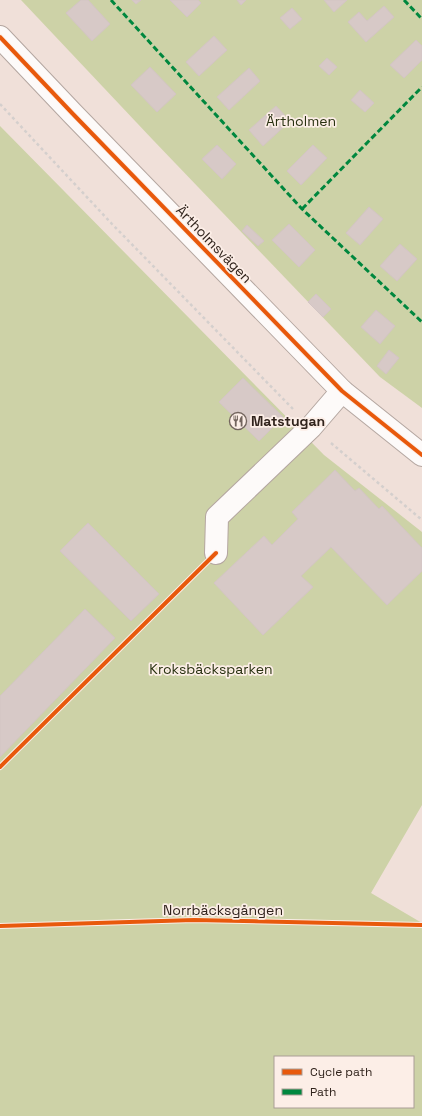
<svg xmlns="http://www.w3.org/2000/svg" width="422" height="1116" viewBox="0 0 422 1116" font-family="'Space Grotesk',sans-serif">
<style>
.green{fill:#cdd2a7;fill-rule:evenodd}
.building{fill:#d7c9c7;stroke:#d3c5c4}
.lines{fill:none;stroke-linecap:round;stroke-linejoin:round}
.minor-casing{stroke:#b4a6a0;stroke-width:24}
.path{stroke:#d4cfcd;stroke-width:2.5;stroke-dasharray:3 3;stroke-linecap:butt}
.minor{stroke:#fdfaf9;stroke-width:22}
.quiet{stroke:#00873e;stroke-width:3;stroke-dasharray:6 3;stroke-linecap:butt}
.cycleway-casing{stroke:#fceee7;stroke-width:6}
.cycleway{stroke:#e8590c;stroke-width:4}
.labels{text-anchor:middle;stroke-width:3.5;stroke-linejoin:round;paint-order:stroke}
.park-label{font-size:14px;fill:#283110;stroke:#fceee7}
.street-label{font-size:14px;fill:#30231c;stroke:#fceee7}
.poi-label{font-size:14px;font-weight:bold;fill:#30231c;stroke:#fceee7;text-anchor:start}
</style>
<rect width="100%" height="100%" fill="#f0e0d9"/>
<g class="green">
<path d="M21 0H422V408L380 377 153 140Z"/>
<path d="M0 126 324 455 422 532V805L371 893 422 923V1116H0ZM275 1057H413V1107H275Z"/>
</g>
<g class="building">
<path d="M81 0H88L110 24 92 41 66 13Z"/>
<path d="M132 0H141L136 4Z"/>
<path d="M170 0H198L201 3 187 17Z"/>
<path d="M237 0H246L241 5Z"/>
<path d="M324 0H347L334 12Z"/>
<path d="M384 6 394 17 366 42 348 22 359 12 367 21Z"/>
<path d="M292 8 302 19 290 29 280 18Z"/>
<path d="M214 36 227 50 199 76 186 62Z"/>
<path d="M416 40 422 46V60L404 78 390 65Z"/>
<path d="M327 58 337 67 329 75 319 66Z"/>
<path d="M150 67 176 94 157 112 131 85Z"/>
<path d="M249 68 260 81 229 110 217 97Z"/>
<path d="M360 90 374 103 365 112 351 100Z"/>
<path d="M276 106 290 121 263 146 249 130Z"/>
<path d="M217 145 236 164 222 179 202 159Z"/>
<path d="M313 145 327 158 301 185 287 171Z"/>
<path d="M369 207 383 219 360 245 346 233Z"/>
<path d="M289 224 315 250 299 267 272 240Z"/>
<path d="M247 225 264 241 258 246 242 231Z"/>
<path d="M400 244 417 259 397 281 380 266Z"/>
<path d="M316 294 331 309 323 317 308 302Z"/>
<path d="M376 310 395 326 380 344 361 327Z"/>
<path d="M389 350 399 358 386 374 377 366Z"/>
<path d="M243 378 283 417 259 441 219 402Z"/>
<path d="M335 470 355 491 359 488 379 509 382 506 422 548V571L387 605 331 547 301 576 313 587 263 635 214 583 264 536 272 545 298 519 292 512Z"/>
<path d="M88 523 159 594 131 621 60 551Z"/>
<path d="M85 609 115 638 0 757V696Z"/>
</g>
<g class="lines">
<g class="minor-casing">
<g id="minor">
<path d="M0 37 72 113 342 391 422 455"/>
<path d="M216 553 217 517 311 427 342 391"/>
</g>
</g>
<g class="path">
<path d="M0 104 112 224 293 409"/>
<path d="M331 443 422 520"/>
</g>
<use href="#minor" class="minor"/>
<g class="quiet">
<path d="M111 0 302 209 422 322"/>
<path d="M404 0 422 19"/>
<path d="M302 209 422 87"/>
</g>
<g class="cycleway-casing">
<g id="cycleway">
<path d="M0 37 72 113 342 391 422 455"/>
<path d="M0 767 216 553"/>
<path d="M0 926 194 920 422 925"/>
</g>
</g>
<use href="#cycleway" class="cycleway"/>
</g>
<defs>
<g id="restaurant-ring" transform="scale(0.9)"><circle r="9.5" fill="#fceee7" stroke="#73655e" stroke-width="1.5"/><path d="M-5-6h1v4h1v-4h1v4h1v-4h1v5L-1.5 .5V6h-2V.5L-5-1ZM5-6V6H3V1.5H1.5Q1.5-4 5-6Z" fill="#73655e"/></g>
</defs>
<g fill-rule="evenodd">
<use href="#restaurant-ring" x="238" y="421"/>
</g>
<g class="labels">
<g class="park-label">
<text x="301" y="126">Ärtholmen</text>
<text x="211" y="674">Kroksbäcksparken</text>
</g>
<g class="street-label">
<text transform="translate(214 244) rotate(46)" y="5">Ärtholmsvägen</text>
<text x="223" y="915">Norrbäcksgången</text>
</g>
<g class="poi-label">
<text x="251" y="426">Matstugan</text>
</g>
</g>
<rect x="274" y="1056" width="140" height="52" fill="#fceee7" stroke="#aa9d96"/>
<rect x="282" y="1069" width="20" height="6" fill="#e8590c" stroke="#aa9d96"/>
<text x="310" y="1076" font-size="12" fill="#30231c">Cycle path</text>
<rect x="282" y="1089" width="20" height="6" fill="#00873e" stroke="#aa9d96"/>
<text x="310" y="1096" font-size="12" fill="#30231c">Path</text>
</svg>
